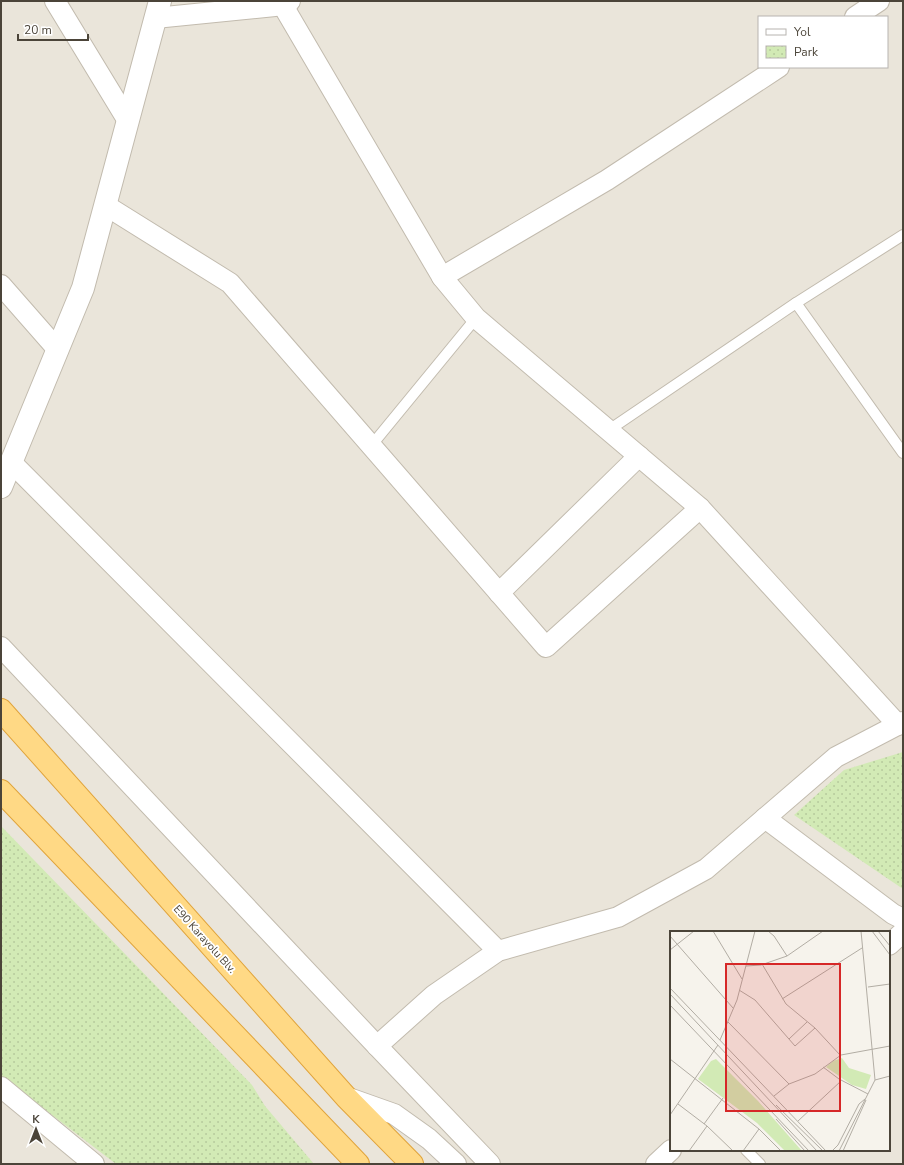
<svg xmlns="http://www.w3.org/2000/svg" width="904" height="1165" viewBox="0 0 904 1165" font-family="'Nunito Sans',sans-serif">
<style>
.residential{fill:#eae5da;fill-rule:evenodd}
.park{fill:url(#park-dots)}
.lines{fill:none;stroke-linecap:round;stroke-linejoin:round}
.service-casing{stroke:#c2bbae;stroke-width:12}
.minor-casing{stroke:#c2bbae;stroke-width:22}
.tertiary-casing{stroke:#c2bbae;stroke-width:24}
.trunk-casing{stroke:#e0a43c;stroke-width:24}
.service{stroke:#fff;stroke-width:10}
.minor{stroke:#fff;stroke-width:20}
.tertiary{stroke:#fff;stroke-width:22}
.trunk{stroke:#ffd985;stroke-width:22}
.labels{text-anchor:middle;stroke-width:3.5;stroke-linejoin:round;paint-order:stroke}
.street-label{font-size:11px;fill:#4b4439;stroke:#fff}
.inset-road{fill:none;stroke:#b2ada4;stroke-width:1}
.view{fill:#d62828;fill-opacity:0.15;stroke:#d62828;stroke-width:2}
.inset-edge{fill:none;stroke:#4b4439;stroke-width:2}
</style>
<defs>
<pattern id="park-dots" width="8" height="8" patternUnits="userSpaceOnUse"><rect width="8" height="8" fill="#d2eab5"/><path d="M2 2h.1M6 6h.1" fill="none" stroke="#b6ca9c" stroke-width="1.8" stroke-linecap="round"/></pattern>
</defs>
<rect width="100%" height="100%" fill="#f6f3ec"/>
<path class="residential" d="M1 1H903V1164H1ZM759 17H887V67H759ZM671 932H889V1150H671Z"/>
<g class="park">
<path d="M903 752V889L794 815 844 770Z"/>
<path d="M1 826 252 1085 265 1106 314 1164H116L1 1076Z"/>
</g>
<g class="lines">
<g class="service-casing">
<g id="service">
<path d="M796 303 903 453"/>
<path d="M609 430 796 303 903 235"/>
<path d="M371 446 476 318"/>
<path d="M746 1150 760 1164"/>
</g>
</g>
<g class="minor-casing">
<g id="minor">
<path d="M55 1 128 121"/>
<path d="M282 4 442 277 476 318 700 508 898 725"/>
<path d="M855 17 879 1"/>
<path d="M155 18 275 6 290 1"/>
<path d="M105 205 230 283 546 647 700 508"/>
<path d="M442 277 607 180 779 67"/>
<path d="M1 285 58 350"/>
<path d="M11 462 498 951"/>
<path d="M499 593 639 456"/>
<path d="M1 647 377 1046 490 1164"/>
<path d="M765 818 893 914 903 919"/>
<path d="M889 945 903 932"/>
<path d="M377 1046 434 995 498 951 618 917 706 869 836 757 903 722"/>
<path d="M1 1087 94 1164"/>
<path d="M346 1097 394 1114 429 1139 456 1164"/>
<path d="M656 1164 671 1150"/>
</g>
</g>
<g class="tertiary-casing">
<path id="tertiary" d="M1 487 83 288 160 1"/>
</g>
<g class="trunk-casing">
<g id="trunk">
<path d="M1 710 346 1097 412 1164"/>
<path d="M1 791 358 1164"/>
</g>
</g>
<use href="#service" class="service"/>
<use href="#minor" class="minor"/>
<use href="#tertiary" class="tertiary"/>
<use href="#trunk" class="trunk"/>
</g>
<g class="labels">
<g class="street-label">
<text transform="translate(205 939) rotate(48)" y="4">E90 Karayolu Blv.</text>
</g>
</g>
<g transform="translate(670 931)">
<rect width="220" height="220" fill="#f6f3ec"/>
<path d="M172 127 179 137 201 144 196 158 182 154 156 136 163 130ZM46 128 88 170 132 220H115L87 192 28 148 41 130Z" fill="#d2eab5"/>
<path class="inset-road" d="M43 0 72 48M98 0 104 5 117 25M202 0 220 24M208 0 220 15M0 5 63 77M0 19 24 0M92 33 116 73 145 97 170 124M76 35 91 34 117 25 153 0M198 56 220 53M0 57 156 220M69 59 85 69 125 115 145 97M0 63 147 220M112 68 192 17M0 74 139 220M58 91 119 153M119 108 137 91M50 109 67 69 85 0M0 128 89 198 111 220M153 136 169 148 198 163M205 149 220 145M104 165 119 153 145 143 171 124 220 115M8 173 37 195 19 220M106 174 153 220M0 184 48 114M106 188 135 220M128 190 171 150M34 193 53 167M37 195 63 220M73 220 89 198M162 220 168 214 189 173 195 168M169 220 205 149 191 0M173 220 196 169"/>
<path class="view" d="M56 33H170V180H56Z"/>
<rect width="220" height="220" class="inset-edge"/>
</g>
<rect width="904" height="1165" fill="none" stroke="#4b4439" stroke-width="4"/>
<rect x="758" y="16" width="130" height="52" fill="#ffffff" stroke="#b7b4b0"/>
<rect x="766" y="29" width="20" height="6" fill="#ffffff" stroke="#b7b4b0"/>
<text x="794" y="36" font-size="12" fill="#4b4439">Yol</text>
<rect x="766" y="46" width="20" height="12" fill="url(#park-dots)" stroke="#b7b4b0"/>
<text x="794" y="56" font-size="12" fill="#4b4439">Park</text>
<g transform="translate(36 1129)" stroke="#ffffff" stroke-width="3" paint-order="stroke">
<path d="M0-3L7 15L0 10L-7 15Z" fill="#4b4439"/>
<text y="-6" font-size="11" font-weight="bold" text-anchor="middle" fill="#4b4439">K</text>
</g>
<path d="M18 34v6h70v-6" fill="none" stroke="#4b4439" stroke-width="2"/>
<text x="24" y="34" font-size="12" fill="#4b4439" stroke="#ffffff" stroke-width="3" paint-order="stroke">20 m</text>
</svg>
